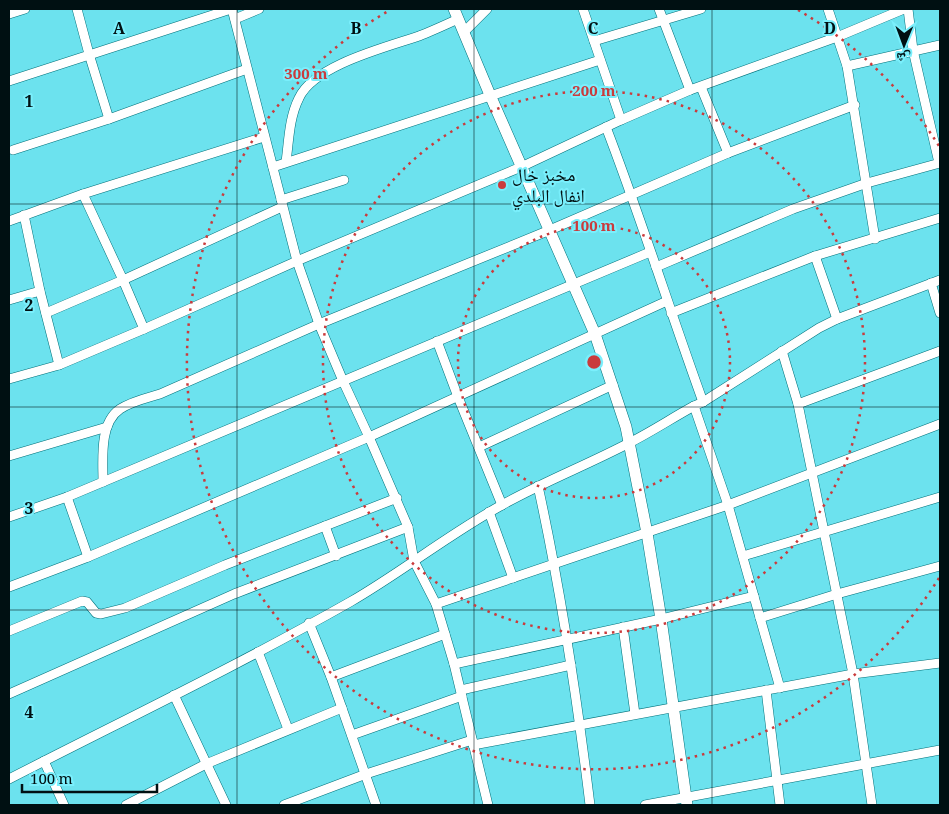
<svg xmlns="http://www.w3.org/2000/svg" width="949" height="814" viewBox="0 0 949 814" font-family="Georgia,'Noto Naskh Arabic',serif">
<style>
.lines{fill:none;stroke-linecap:round;stroke-linejoin:round}
.street-casing{stroke:#00717a;stroke-width:10}
.secondary-casing{stroke:#00717a;stroke-width:12}
.street{stroke:#fff;stroke-width:9}
.secondary{stroke:#fff;stroke-width:11}
.grid{fill:none;stroke:#001012;stroke-width:1;stroke-opacity:0.55}
.ring{fill:none;stroke:#ca3b3c;stroke-width:2.5;stroke-dasharray:2.5 5}
.poi-dot{fill:#ca3b3c;stroke:#7aeffc;stroke-width:2}
.labels{text-anchor:middle;stroke-width:4;stroke-linejoin:round;paint-order:stroke}
.poi-label{font-size:18px;fill:#001012;stroke:#7aeffc;text-anchor:start}
.grid-label{font-size:16px;text-anchor:middle;font-weight:bold;fill:#001012;stroke:#7aeffc;stroke-width:4;stroke-linejoin:round;paint-order:stroke}
.centre{fill:#ca3b3c;stroke:#7aeffc;stroke-width:2.5}
.ring-label{font-size:15px;text-anchor:middle;font-weight:bold;fill:#ca3b3c;stroke:#7aeffc;stroke-width:4;stroke-linejoin:round;paint-order:stroke}
</style>
<rect width="100%" height="100%" fill="#6ce2ee"/>
<g class="lines">
<g class="street-casing">
<g id="street">
<path d="M77 9 89 54 109 119"/>
<path d="M232 9 297 261 319 324 343 381 369 437 408 527 414 561 436 604 454 664 488 805"/>
<path d="M583 9 621 120"/>
<path d="M659 9 690 90"/>
<path d="M828 9 847 66 875 239"/>
<path d="M908 9 913 50 939 163"/>
<path d="M9 14 25 9"/>
<path d="M235 19 259 9"/>
<path d="M464 32 487 9"/>
<path d="M594 41 701 9"/>
<path d="M847 66 940 45"/>
<path d="M9 81 231 9"/>
<path d="M701 87 728 153"/>
<path d="M606 127C641 218 670 311 703 402"/>
<path d="M13 150 109 119 247 69"/>
<path d="M286 162C289 140 289 118 299 98 314 65 387 47 419 36 432 31 445 25 458 19"/>
<path d="M273 167 600 60"/>
<path d="M83 194 123 280 144 329"/>
<path d="M281 200 344 180"/>
<path d="M24 215 40 291 59 365"/>
<path d="M9 221 83 194 264 137"/>
<path d="M815 256 837 319"/>
<path d="M656 267 793 209 867 183 940 163"/>
<path d="M931 283 940 313"/>
<path d="M9 300 40 291"/>
<path d="M46 313 123 280 282 207"/>
<path d="M671 313 815 256 940 218"/>
<path d="M437 341 458 397 502 505"/>
<path d="M782 351 798 404 853 674 872 805"/>
<path d="M9 379 59 365 144 329 297 261 521 167 621 120 690 90 837 37 904 9"/>
<path d="M798 404 940 351"/>
<path d="M694 406 728 505 780 688"/>
<path d="M479 447 613 385"/>
<path d="M9 456 107 427"/>
<path d="M103 482C103 460 99 423 120 409 132 401 147 398 160 394L319 324 550 230 728 153 855 105"/>
<path d="M538 486C561 591 577 698 590 805"/>
<path d="M67 497 88 557"/>
<path d="M489 512 513 578"/>
<path d="M9 517 67 497 650 252"/>
<path d="M325 526 336 556"/>
<path d="M743 556 940 497"/>
<path d="M9 587 88 557 369 437 667 301"/>
<path d="M436 604 728 505 940 424"/>
<path d="M760 618 837 594 940 566"/>
<path d="M309 623 331 677 376 805"/>
<path d="M623 627 635 714"/>
<path d="M9 631 82 601 87 602 96 613 101 614 125 608 225 565 397 498"/>
<path d="M258 652 288 729"/>
<path d="M454 664 661 619 754 596"/>
<path d="M331 677 445 634"/>
<path d="M461 690 571 665"/>
<path d="M766 690 780 805"/>
<path d="M9 694 234 594 408 527"/>
<path d="M174 695 226 805"/>
<path d="M352 735 462 696"/>
<path d="M473 745 853 674 940 663"/>
<path d="M44 761 64 805"/>
<path d="M9 779C122 721 239 665 350 602 402 572 449 534 502 505 543 482 587 465 629 443 651 432 672 418 694 406L703 402 819 328 837 319 940 280"/>
<path d="M126 805 206 764 342 708"/>
<path d="M284 805 366 774 472 740"/>
<path d="M645 805 940 750"/>
</g>
</g>
<g class="secondary-casing">
<path id="secondary" d="M454 9 490 95 595 334 626 427 647 533 661 619 687 805"/>
</g>
<use href="#street" class="street"/>
<use href="#secondary" class="secondary"/>
</g>
<path class="grid" d="M237 9V805M474 9V805M712 9V805M9 204H940M9 407H940M9 610H940"/>
<g class="ring">
<circle cx="594" cy="362" r="136"/>
<circle cx="594" cy="362" r="271"/>
<path d="M939 578A407 407 0 1 1 390 10M798 10A407 407 0 0 1 939 146"/>
</g>
<circle class="poi-dot" cx="502" cy="185" r="5"/>
<g class="labels">
<g class="poi-label">
<text x="512" y="181">مخبز خال<tspan x="512" dy="21">انفال البلدي</tspan></text>
</g>
</g>
<g class="grid-label">
<text x="119" y="34">A</text>
<text x="356" y="34">B</text>
<text x="593" y="34">C</text>
<text x="830" y="34">D</text>
<text x="29" y="107">1</text>
<text x="29" y="311">2</text>
<text x="29" y="514">3</text>
<text x="29" y="718">4</text>
</g>
<circle cx="594" cy="362" r="8" class="centre"/>
<g class="ring-label">
<text x="306" y="79">300 m</text>
<text x="594" y="96">200 m</text>
<text x="594" y="231">100 m</text>
</g>
<rect width="949" height="814" fill="none" stroke="#001012" stroke-width="20"/>
<g transform="translate(904 45) rotate(181)" stroke="#7aeffc" stroke-width="4" paint-order="stroke">
<path d="M0-4L9 19L0 12L-9 19Z" fill="#001012"/>
<text y="-8" font-size="14" font-weight="bold" text-anchor="middle" fill="#001012">ش</text>
</g>
<path d="M22 784v8h135v-8" fill="none" stroke="#001012" stroke-width="2.5"/>
<text x="30" y="784" font-size="15" fill="#001012" stroke="#7aeffc" stroke-width="4" paint-order="stroke">100 m</text>
</svg>
